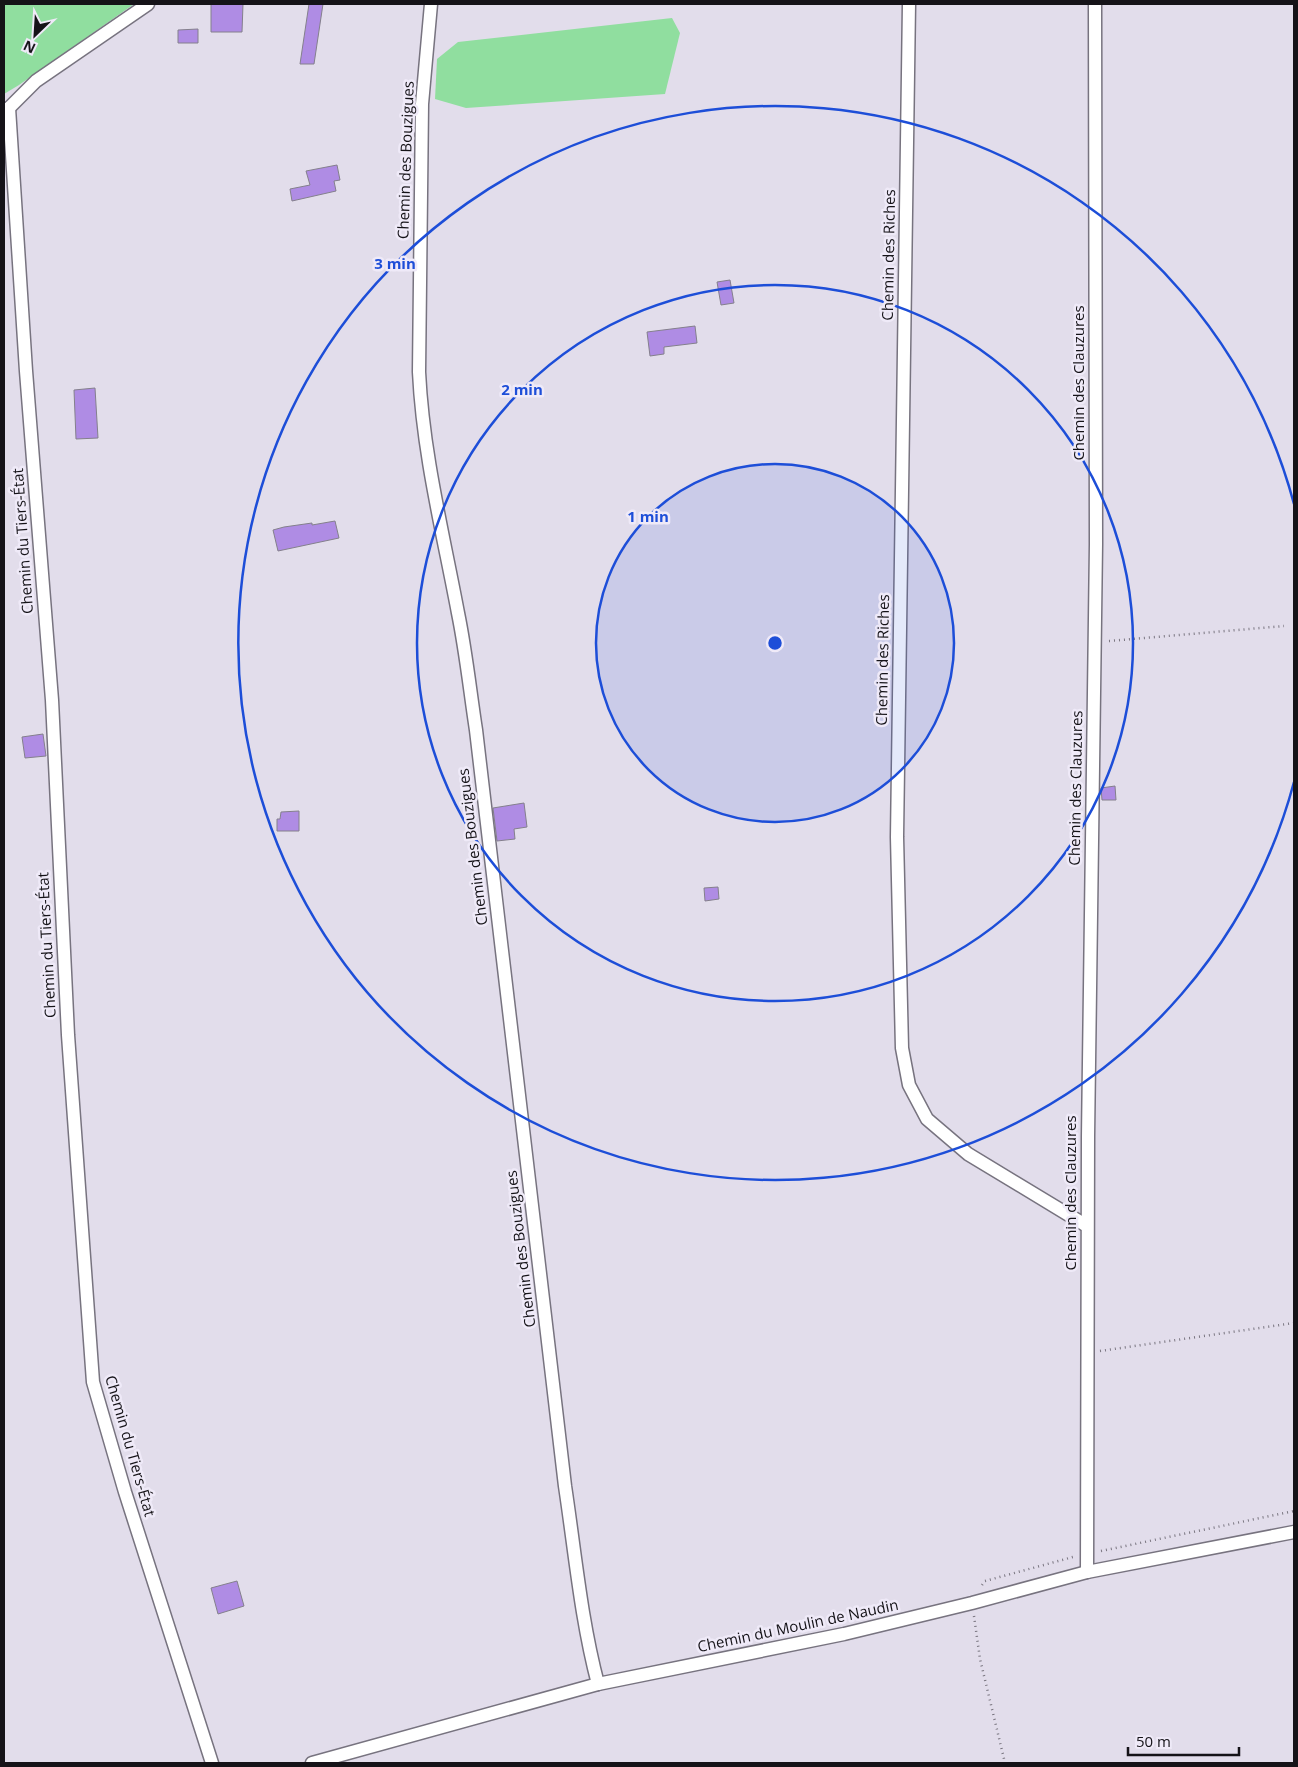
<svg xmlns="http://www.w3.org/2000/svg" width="1298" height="1767" viewBox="0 0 1298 1767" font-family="'Open Sans',sans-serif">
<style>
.green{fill:#90de9f}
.building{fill:#af8ce4;stroke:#84808c}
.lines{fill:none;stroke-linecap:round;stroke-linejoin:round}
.street-casing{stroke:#77737f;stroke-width:15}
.path{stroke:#7a7680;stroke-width:2.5;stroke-dasharray:1 4;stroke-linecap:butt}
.street{stroke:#fff;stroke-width:12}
.ring{fill:none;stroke:#1d4ed8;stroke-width:2.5}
.labels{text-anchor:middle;stroke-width:5;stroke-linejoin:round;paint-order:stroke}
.street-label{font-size:15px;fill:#151318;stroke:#efeaf8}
.centre{fill:#1d4ed8;stroke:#efeaf8;stroke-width:2.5}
.ring-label{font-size:15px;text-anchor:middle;font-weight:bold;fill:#1d4ed8;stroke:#efeaf8;stroke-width:5;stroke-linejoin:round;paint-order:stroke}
</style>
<rect width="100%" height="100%" fill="#e2ddeb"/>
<g class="green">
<path d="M4 4H134L19 85 4 94Z"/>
<path d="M672 18 680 33 665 94 466 108 435 99 437 59 458 42Z"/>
</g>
<g class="building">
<path d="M211 4H243L242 32H211Z"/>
<path d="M309 4H323L314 64H300Z"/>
<path d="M198 29V43H178V30Z"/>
<path d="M337 165 340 180 334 181 336 191 292 201 290 189 310 185 306 171Z"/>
<path d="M730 280 734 303 721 305 717 282Z"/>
<path d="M695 326 697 343 664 347V354L650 356 647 332Z"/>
<path d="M95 388 98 438 76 439 74 390Z"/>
<path d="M335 521 339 538 278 551 273 530 284 527 312 523V525Z"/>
<path d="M43 734 46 756 25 758 22 737Z"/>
<path d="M1115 786 1116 800H1102L1101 788Z"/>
<path d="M524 803 527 827 514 829 515 839 497 841 493 808Z"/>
<path d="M299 811V831H277V819H280L281 812Z"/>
<path d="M718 887 719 899 705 901 704 888Z"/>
<path d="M237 1581 244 1606 218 1614 211 1588Z"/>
</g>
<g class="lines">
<g class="street-casing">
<g id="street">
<path d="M431 4 422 104 419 372C423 454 443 533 458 613 466 652 470 691 476 730L565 1486C575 1552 581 1620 598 1684"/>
<path d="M909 4 897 837 902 1048 909 1085 927 1119 968 1154 1087 1226"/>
<path d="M9 108 26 371 52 700 68 1035 93 1382 125 1492 212 1763"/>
<path d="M4 110 9 108 36 81 148 4"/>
<path d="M1087 1572 1088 1137 1096 544 1095 4"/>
<path d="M312 1763 598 1684 844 1634 972 1603 1087 1572 1294 1532"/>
</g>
</g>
<g class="path">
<path d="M1109 641 1284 626"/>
<path d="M1100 1351 1294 1323"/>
<path d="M1101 1551 1294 1511"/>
<path d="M982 1585 985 1581 1073 1557"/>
<path d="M974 1616 980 1659 1005 1763"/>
</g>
<use href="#street" class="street"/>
</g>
<circle cx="775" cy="643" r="179" fill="#1d4ed8" fill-opacity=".12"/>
<g class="ring">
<circle cx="775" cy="643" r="179"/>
<circle cx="775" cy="643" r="358"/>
<path d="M1294 782A537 537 0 1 1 1294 504"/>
</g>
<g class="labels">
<g class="street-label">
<text transform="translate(406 160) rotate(-88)" y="5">Chemin des Bouzigues</text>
<text transform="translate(889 255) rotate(-89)" y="5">Chemin des Riches</text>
<text transform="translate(1079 383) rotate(-90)" y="5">Chemin des Clauzures</text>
<text transform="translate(23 541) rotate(-94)" y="5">Chemin du Tiers-État</text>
<text transform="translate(883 660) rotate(-89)" y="5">Chemin des Riches</text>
<text transform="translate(1076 788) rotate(-89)" y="5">Chemin des Clauzures</text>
<text transform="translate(473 847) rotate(-97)" y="5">Chemin des Bouzigues</text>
<text transform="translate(47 945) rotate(-93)" y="5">Chemin du Tiers-État</text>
<text transform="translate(1071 1193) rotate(-90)" y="5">Chemin des Clauzures</text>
<text transform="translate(521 1249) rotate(-97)" y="5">Chemin des Bouzigues</text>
<text transform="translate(130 1446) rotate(74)" y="5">Chemin du Tiers-État</text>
<text transform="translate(798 1626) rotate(-12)" y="5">Chemin du Moulin de Naudin</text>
</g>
</g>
<circle cx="775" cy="643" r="8" class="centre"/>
<g class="ring-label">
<text x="395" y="269">3 min</text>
<text x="522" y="395">2 min</text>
<text x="648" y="522">1 min</text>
</g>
<rect width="1298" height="1767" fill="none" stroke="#151318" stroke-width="10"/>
<g transform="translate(35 35) rotate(205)" stroke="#efeaf8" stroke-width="4" paint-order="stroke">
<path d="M0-4L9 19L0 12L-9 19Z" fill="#151318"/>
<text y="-8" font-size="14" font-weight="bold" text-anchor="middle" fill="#151318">N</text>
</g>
<path d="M1128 1747v8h111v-8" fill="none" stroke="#151318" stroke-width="2.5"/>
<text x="1136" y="1747" font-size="15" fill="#151318" stroke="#efeaf8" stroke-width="4" paint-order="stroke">50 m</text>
</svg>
